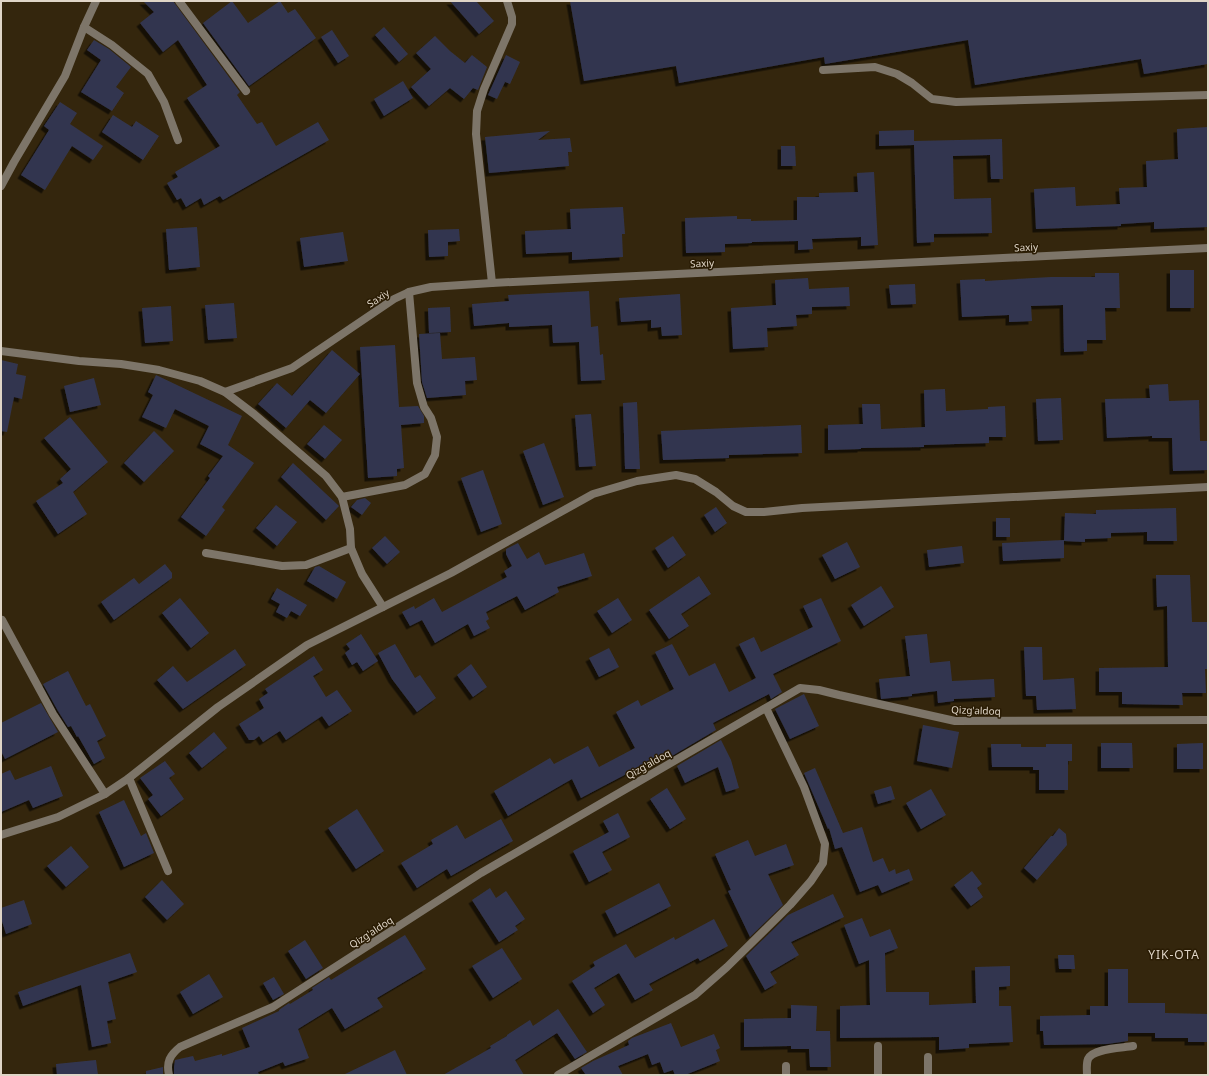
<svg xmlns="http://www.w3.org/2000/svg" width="1209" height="1076" viewBox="0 0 1209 1076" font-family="'Noto Sans',sans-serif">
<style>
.building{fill:#33364f;filter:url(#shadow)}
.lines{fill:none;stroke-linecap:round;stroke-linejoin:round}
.lane{stroke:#7d7569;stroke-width:8}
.street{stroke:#7d7569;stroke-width:8}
.labels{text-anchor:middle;stroke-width:3;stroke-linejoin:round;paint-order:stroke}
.street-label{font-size:10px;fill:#dfd5c7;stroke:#2a1c04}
.quarter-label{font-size:12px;letter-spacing:1px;fill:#dfd5c7;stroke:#2a1c04}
</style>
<defs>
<filter id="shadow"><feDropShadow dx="-3.5" dy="3.5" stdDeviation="0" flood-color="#0009"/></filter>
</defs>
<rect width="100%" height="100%" fill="#34260d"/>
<g class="building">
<path d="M143 1H173L240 92 237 95 257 124 262 122 276 146 318 122 329 140 223 200 220 196 204 205 201 198 186 207 181 198 177 200 167 183 178 177 175 172 220 146 187 98 207 85 178 40 163 52 140 23 154 12Z"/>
<path d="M232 1 248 23 280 1 288 13 295 9 316 38 249 86 203 23Z"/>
<path d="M450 1H476L494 21 479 34Z"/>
<path d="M570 1H1208V64L1144 74 1141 59 975 85 968 40 825 64 824 57 679 83 676 66 584 81Z"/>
<path d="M384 27 408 54 399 62 375 35Z"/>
<path d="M332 30 349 56 338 63 321 37Z"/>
<path d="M435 36 450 51 465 63 472 55 487 67 478 90 473 88 464 99 450 88 429 106 411 87 431 69 416 53Z"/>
<path d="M94 40 109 49 131 67 116 87 124 93 112 111 81 92 101 60 87 50Z"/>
<path d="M506 55 520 62 510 84 503 81 505 82 497 99 488 95Z"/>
<path d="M403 81 413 98 384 116 374 99Z"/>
<path d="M60 102 77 113 70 124 103 146 93 160 72 146 45 190 21 175 49 130 44 126Z"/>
<path d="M113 115 132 127 136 121 159 136 143 160 102 132Z"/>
<path d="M1208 127V227L1154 229V222L1121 224V226L1036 229 1034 189 1075 187 1076 206 1120 204 1119 188 1147 187 1146 161 1178 159 1177 129Z"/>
<path d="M914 130V141L1002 139 1003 179H991L990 155 953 156 954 199 991 198 992 233 934 234V242L917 243 914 145 879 146V131Z"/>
<path d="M550 131 538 140 570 138 572 152H568L569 166 489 173 485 137Z"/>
<path d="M781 146H795L796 166H781Z"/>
<path d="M874 172 878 245 861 246V237L812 239 813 249 798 250V241L752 242V243L725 244V252L686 253 685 218 737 216V219H751V221L797 220V197H819V193L858 192 857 173Z"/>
<path d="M623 207 625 234H622L623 257 572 260V252L526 254 525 231 571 229 570 209Z"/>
<path d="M197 227 200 267 169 270 166 229Z"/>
<path d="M459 229 460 241 448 242V256L429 257 428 230Z"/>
<path d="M343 232 348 261 304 267 300 238Z"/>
<rect x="1170" y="270" width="24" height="38"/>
<path d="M1095 273H1119L1120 308H1105L1106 340H1087V351L1064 352 1063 305 1031 306 1032 321 1009 322V315L962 317 960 280 985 279V281L1051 277H1095Z"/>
<path d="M808 278 809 289 849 287 850 306 812 307V314L796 315 797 326 767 328 768 347 733 349 731 308 776 305 775 280Z"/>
<path d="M915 284 916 304 891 305 889 285Z"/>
<path d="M589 291 591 327 598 326 600 355 603 354 605 380 581 381 579 342 553 343 552 325 509 327V323L474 326 472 304 509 301 508 295Z"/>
<path d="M680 294 682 335 662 336 661 327 651 328V320L621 322 619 298Z"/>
<path d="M234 303 237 338 208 340 205 305Z"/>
<path d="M171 306 173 341 145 343 142 308Z"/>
<path d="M450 307 451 332 429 333 428 308Z"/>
<path d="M440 333 442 359 475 357 477 380 465 381 466 395 427 398 422 382 419 334Z"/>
<path d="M395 345 399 407 418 406 424 416V423L401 425 404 468 397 469V476L368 478 360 347Z"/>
<path d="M332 350 360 374 326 413 310 400 286 428 258 404 277 383 292 396Z"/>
<path d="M1 360 18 364 16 374 26 376 22 399 14 397 7 432 1 431Z"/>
<path d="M156 375 242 416 228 445 254 463 222 507 225 510 206 536 181 517 210 478 208 476 223 456 200 444 209 426 175 409 166 428 142 417 153 395 148 392Z"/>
<path d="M94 378 101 405 70 412 64 386Z"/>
<path d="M1168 384 1169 401 1199 400 1200 441H1208V470L1173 471 1172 438H1152V436L1107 438 1105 399 1150 398 1149 385Z"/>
<path d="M945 389 946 411 988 409V407L1005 406 1006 437H989V443L924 445V447L861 448V449L828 450V425L863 424 862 404H880L881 429 925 427 924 390Z"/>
<path d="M1061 398 1063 440 1038 441 1036 399Z"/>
<path d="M637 402 640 469H625L623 403Z"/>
<path d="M591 414 596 466 579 467 575 415Z"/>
<path d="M70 417 108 462 73 492 87 514 58 534 36 501 63 483 60 479 71 469 44 438Z"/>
<path d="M324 425 342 440 325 459 307 444Z"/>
<path d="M801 425 802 453 729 455V458L663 460 661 431Z"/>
<path d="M154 431 174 451 144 482 124 463Z"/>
<path d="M544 443 564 497 543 505 523 451Z"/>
<path d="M293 463 339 506 326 520 281 477Z"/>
<path d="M483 470 502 524 481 532 461 478Z"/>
<path d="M365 498 371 503 362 515 351 507 357 500Z"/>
<path d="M276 505 297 522 277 546 256 528Z"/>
<path d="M716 507 727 523 715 532 704 515Z"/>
<path d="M1176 508 1177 541H1147V532L1111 533V538L1085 539V542L1064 541 1065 513 1096 514V510Z"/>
<rect x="996" y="518" width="14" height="19"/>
<path d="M385 536 400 552 387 564 372 548Z"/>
<path d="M673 536 686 555 668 568 655 548Z"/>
<path d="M1064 540V558L1003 561 1002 543Z"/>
<path d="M847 542 860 567 835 579 822 555Z"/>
<path d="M518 543 527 559 539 552 545 565 584 553 592 576 557 587 559 592 525 610 517 596 486 612 489 619 486 621 490 628 474 636 468 624 435 643 422 620 410 626 402 612 414 606 415 609 434 598 442 612 507 577 504 571 512 566 506 554V549Z"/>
<path d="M962 546 964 563 929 567 927 550Z"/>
<path d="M165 564 172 573V578L114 620 101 602 134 578 139 584Z"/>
<path d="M319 566 346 582 337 599 307 581 315 567Z"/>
<path d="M1156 575H1190L1192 622H1208V669H1205L1206 693H1182L1183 705 1122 704V692H1099V668L1168 667 1167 606 1157 607Z"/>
<path d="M699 576 711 594 681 614 689 626 669 639 649 610Z"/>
<path d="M881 586 894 607 864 626 851 605Z"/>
<path d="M277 588 307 605 300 616 291 611 287 618 276 612 280 604 271 599Z"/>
<path d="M180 598 209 633 191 648 162 613Z"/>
<path d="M618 598 632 620 612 633 597 611Z"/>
<path d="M821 598 841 641 773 674 782 692 771 699 769 694 713 723 716 730 672 756 670 751 581 798 572 779 508 816 494 791 550 758 554 764 588 746 599 767 635 748 616 712 638 700 641 706 674 689 655 652 672 644 689 676 715 663 729 692 756 678 739 644 754 637 761 652 813 627 803 606Z"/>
<path d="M361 634 378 661 363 671 357 662 352 665 345 653 350 649 346 644Z"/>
<path d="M927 634 930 663 950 661 952 681 994 679 995 697 954 699V701L938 703 937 691 912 694V696L881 699 879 679 910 676 905 636Z"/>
<path d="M395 644 415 678 420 675 436 698 417 712 392 679 378 653Z"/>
<path d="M1024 647H1042L1043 680 1074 678 1076 709 1037 710 1036 696H1026Z"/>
<path d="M609 648 619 667 599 677 589 658Z"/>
<path d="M235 649 246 665 183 709 157 680 173 666 187 682Z"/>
<path d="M314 656 323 670 313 676 326 697 337 690 352 711 329 726 322 716 286 740 280 731 263 742 259 736 254 740H249L239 724 264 708 259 699 268 693 265 689Z"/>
<path d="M471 664 487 687 473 697 457 675Z"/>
<path d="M68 671 86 706 90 704 106 736 97 741 105 758 94 764 78 736 77 737 71 726 68 727 58 711 43 684Z"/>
<path d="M804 694 819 726 790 739 775 709Z"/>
<path d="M41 703 58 732 5 759 1 751V723Z"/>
<path d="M923 725 959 732 952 768 917 761Z"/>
<path d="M214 732 227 748 202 768 189 753Z"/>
<path d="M721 740 731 760 739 788 726 792 718 767 685 783 677 766Z"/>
<path d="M1101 743H1132L1133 768H1101Z"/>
<path d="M1203 743V769H1177V744Z"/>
<path d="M991 744H1021V747H1046V744H1072V761H1068V790H1039V770H1033V767H992Z"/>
<path d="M165 761 175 774 169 778 184 799 161 816 148 799 153 795 140 778Z"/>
<path d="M51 766 63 796 33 808 29 800 1 812V774L10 770 15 780Z"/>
<path d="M815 768 843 833 862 827 873 862 883 858 889 872 895 869 896 874 909 869 913 880 882 893 878 885 860 892 842 847 835 849 829 828 828 829 804 773Z"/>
<path d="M891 786 895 799 878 804 874 791Z"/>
<path d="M667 788 686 819 670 829 650 799Z"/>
<path d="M931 789 946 815 921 829 906 803Z"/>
<path d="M124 800 141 836 146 833 154 853 124 867 99 812Z"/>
<path d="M357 809 384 851 356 869 328 828Z"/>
<path d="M618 813 630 837 602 852 612 870 589 882 573 851 609 832 603 821Z"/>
<path d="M501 819 513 841 451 876 447 869 417 888 401 863 433 844 431 840 457 825 465 839Z"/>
<path d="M1059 828 1066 834 1067 845 1037 880 1024 868 1051 836H1053Z"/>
<path d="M748 840 755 856 786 844 794 865 768 874 783 905 750 937 728 891 731 890 715 854Z"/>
<path d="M71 846 89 867 66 887 47 866Z"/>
<path d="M972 871 982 884 977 888 983 897 971 906 954 885Z"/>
<path d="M162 880 184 904 167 920 145 897Z"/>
<path d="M659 883 671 906 617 934 605 911Z"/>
<path d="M490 888 496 898 506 891 525 919 515 926 518 930 499 942 472 900Z"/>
<path d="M833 894 844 917 791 942 799 955 770 972 777 983 765 990 746 956 788 915Z"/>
<path d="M24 900 32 924 6 934 1 918V908Z"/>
<path d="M862 918 870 937 890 929 898 948 885 953 886 992H929V1005L976 1003 975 967 1010 966V986L999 987V1006H1011L1013 1042 969 1044V1048L939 1050V1037L840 1038V1006L870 1005 869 960 859 964 844 925Z"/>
<path d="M714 919 728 946 700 961 698 958 649 984 653 990 635 1000 619 973 594 988 605 1005 593 1013 572 981 595 966 593 962 626 944 635 958 674 937 675 940Z"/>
<path d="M405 935 426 969 377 998 383 1007 345 1029 332 1008 298 1029 309 1058 285 1066 283 1062 258 1072 259 1075H174V1067L175 1060 193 1056 195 1061 222 1054V1056L250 1047 242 1028 279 1011V1010L289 1003 290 1004 313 990 312 988 329 977 331 980Z"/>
<path d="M305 940 323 968 306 979 288 951Z"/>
<path d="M502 948 522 979 493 998 472 966Z"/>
<path d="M130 953 137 972 108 982 116 1019 107 1021 111 1043 92 1047 81 985 23 1006 18 992Z"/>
<path d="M1058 955H1074L1075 969H1059Z"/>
<path d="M1108 969H1128V1003H1165V1013L1208 1014V1042H1188V1038H1155V1033H1128V1041L1107 1044 1044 1045 1043 1031H1040V1016L1090 1015V1006H1108Z"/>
<path d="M209 974 223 997 193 1014 180 992Z"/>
<path d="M274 977 284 994 273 1000 263 983Z"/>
<path d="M791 1005 817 1006 816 1031H830L831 1067H810L809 1049H791V1046L744 1047V1019L791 1018Z"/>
<path d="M558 1009 587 1052 575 1059 557 1033 515 1060 524 1075H443L491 1048 490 1046 507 1036V1035L530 1020 533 1026Z"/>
<path d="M671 1023 681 1047 714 1034 720 1048 716 1050 720 1061 685 1075H675L673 1070 664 1073 660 1062 652 1065 648 1054 618 1066 623 1075H586L581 1068 593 1061 629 1045 628 1041 632 1038Z"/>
<path d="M395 1050 407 1075H343Z"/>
<path d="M96 1060 98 1075H57L56 1064Z"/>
<path d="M163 1067V1075H146V1071Z"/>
</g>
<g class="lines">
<g class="lane">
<path d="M179 1 246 91"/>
<path d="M84 27 112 45 148 74 164 102 178 140"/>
<path d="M823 70 875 67 897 74 912 83 932 99 956 102 1208 95"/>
<path d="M492 283 476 134 477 111 484 89 512 24V17L507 1"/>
<path d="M342 497 405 485 425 474 435 455 437 437 431 418 424 407 417 383 409 292"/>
<path d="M206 553 282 566 306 565 351 548"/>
<path d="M2 620 53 714 105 794"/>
<path d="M129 778 168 871"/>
<path d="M928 1057V1075"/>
<path d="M786 1066V1075"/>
<path d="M1087 1075C1087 1070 1086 1064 1088 1059 1093 1048 1122 1048 1133 1046"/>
</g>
<g class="street">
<path d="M1 186 14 162 65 76 84 27 96 1"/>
<path d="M1 351 79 361 121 364 159 370 200 381 225 392 254 414 326 476 342 497 350 529 351 548 362 574 383 607"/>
<path d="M225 392 292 368 394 299 409 292 431 287 492 283 1208 248"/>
<path d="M1 835 58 817 105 794 129 778 218 707 307 645 451 573 593 494 637 481 676 475 695 479 716 492 733 506 746 512H764L802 508 1208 487"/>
<path d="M878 1046V1075"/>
<path d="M169 1075C166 1062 170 1055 180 1047L273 1007 481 873 800 688 819 690 839 695 955 721 1208 720"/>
<path d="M558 1075 695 995 727 967 790 905 811 881 823 863 825 844 804 787 766 708"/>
</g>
</g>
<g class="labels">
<g class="street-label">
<text transform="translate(1026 247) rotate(-3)" y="4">Saxiy</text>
<text transform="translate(702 263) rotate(-3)" y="4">Saxiy</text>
<text transform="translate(378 298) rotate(-33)" y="4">Saxiy</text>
<text transform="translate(976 710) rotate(2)" y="4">Qizg'aldoq</text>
<text transform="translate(648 764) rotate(-30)" y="4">Qizg'aldoq</text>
<text transform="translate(371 932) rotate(-33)" y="4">Qizg'aldoq</text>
</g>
<g class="quarter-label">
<text x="1174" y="959">YIK-OTA</text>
</g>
</g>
<rect width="1209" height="1076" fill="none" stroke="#dfd5c7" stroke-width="4"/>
</svg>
